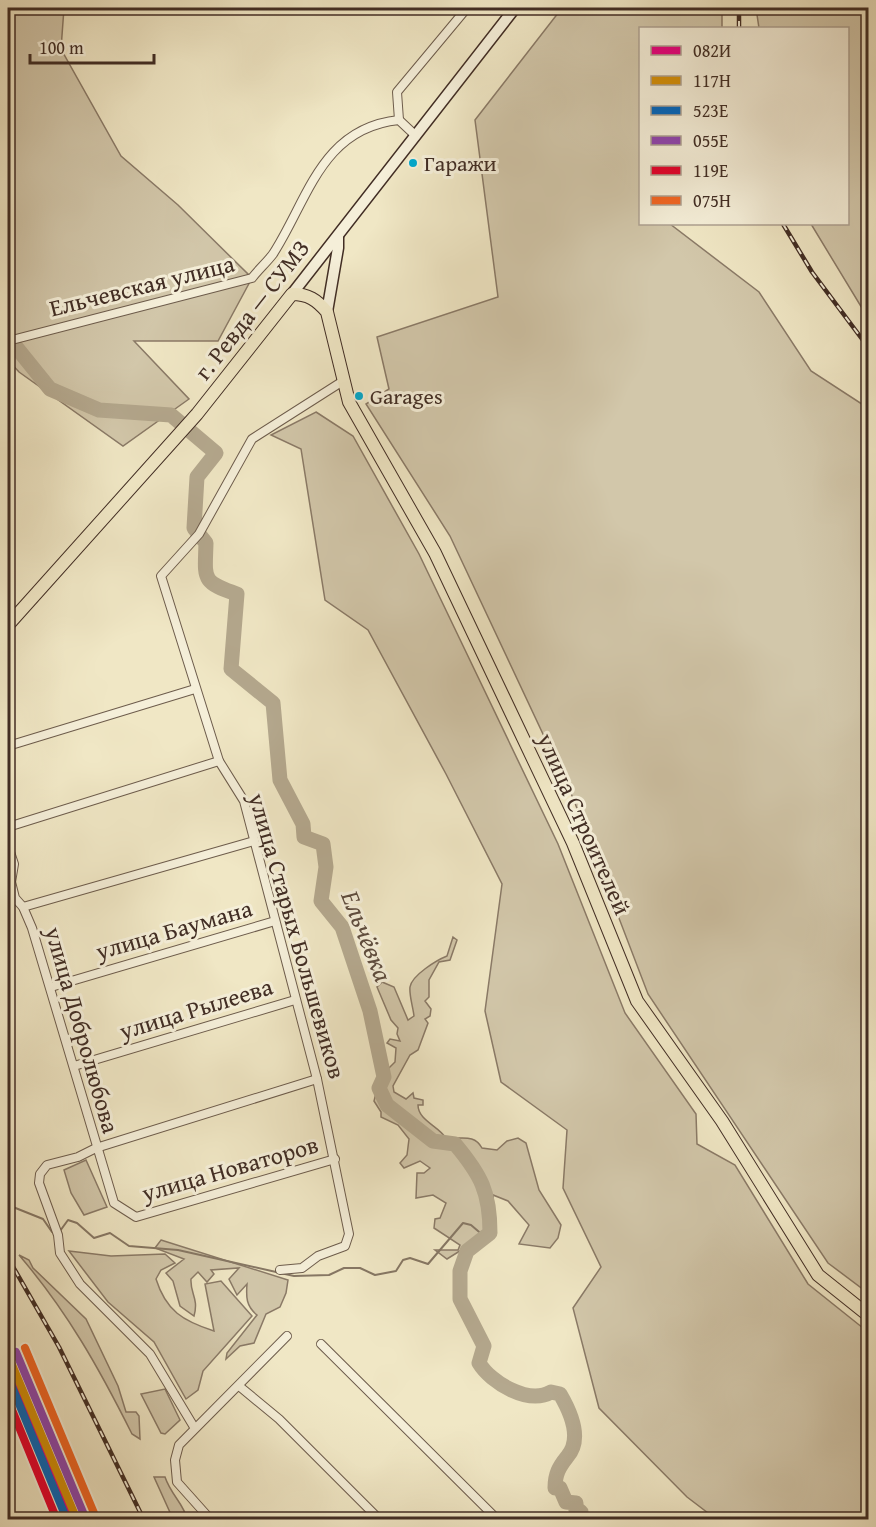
<svg xmlns="http://www.w3.org/2000/svg" width="876" height="1527" viewBox="0 0 876 1527" font-family="'Gentium Book Plus',serif">
<style>
.green{fill:#d2c7aa;stroke:#8a7a67;stroke-width:1.5}
.lines{fill:none;stroke-linecap:round;stroke-linejoin:round}
.stream{stroke:#867764;stroke-width:2}
.river{stroke:#b4a88e;stroke-width:15}
.street-casing{stroke:#6d5c4c;stroke-width:10}
.secondary-casing{stroke:#412d24;stroke-width:13}
.primary-casing{stroke:#412d24;stroke-width:14}
.street{stroke:#f5efd9;stroke-width:8}
.secondary{stroke:#f5efd9;stroke-width:10}
.primary{stroke:#f0e7c5;stroke-width:12}
.rail-casing{stroke:#412d24;stroke-width:4.5}
.rail{stroke:#f5efd9;stroke-width:2;stroke-dasharray:7;stroke-linecap:butt}
.rail-1-casing{stroke:#f5efd9;stroke-width:12}
.rail-2-casing{stroke:#f5efd9;stroke-width:12}
.rail-3-casing{stroke:#f5efd9;stroke-width:12}
.rail-4-casing{stroke:#f5efd9;stroke-width:12}
.rail-5-casing{stroke:#f5efd9;stroke-width:12}
.rail-6-casing{stroke:#f5efd9;stroke-width:12}
.rail-1{stroke:#e5007d;stroke-width:8}
.rail-2{stroke:#d38e07;stroke-width:8}
.rail-3{stroke:#0065bd;stroke-width:8}
.rail-4{stroke:#8e44ad;stroke-width:8}
.rail-5{stroke:#e4002b;stroke-width:8}
.rail-6{stroke:#f26522;stroke-width:8}
.bus-dot{fill:#00a9ce;stroke:#f5efd9;stroke-width:2}
.labels{text-anchor:middle;stroke-width:6;stroke-linejoin:round;paint-order:stroke}
.bus-label{font-size:22px;fill:#412d24;stroke:#f5efd9;text-anchor:start}
.street-label{font-size:24px;fill:#412d24;stroke:#f5efd9}
.water-label{font-size:26px;font-style:italic;fill:#5e4c3e;stroke:#f5efd9}
</style>
<rect width="100%" height="100%" fill="#f0e7c5"/>
<filter id="stains"><feTurbulence type="fractalNoise" baseFrequency=".00333" numOctaves="4"/><feColorMatrix values="0 0 0 0 .2 0 0 0 0 .09 0 0 0 0 .02 0 0 0 .5 -.17"/></filter>
<radialGradient id="worn" r=".72"><stop offset=".6" stop-color="#630" stop-opacity="0"/><stop offset="1" stop-color="#630" stop-opacity=".3"/></radialGradient>
<g class="green">
<path d="M8 8H64L61 49 121 156 178 205 252 278 218 341H134L189 399 123 446 19 372 8 360Z"/>
<path d="M562 8H722V28H640V224H670L759 292 811 371 868 408V1293L828 1263 648 994 573 798 450 536 366 404 389 389 377 337 498 297 475 120Z"/>
<path d="M756 8H868V318L811 224H848V28H759Z"/>
<path d="M316 412 353 436 419 554 558 844 625 1013 696 1114 697 1144 735 1165 808 1284 868 1332V1519H716L687 1497 599 1408 573 1308 601 1267 563 1188 567 1130 501 1082 485 1011 502 884 446 774 368 630 325 600 301 449 271 435Z"/>
<path d="M453 937 457 940 450 960 439 962 429 980V997L425 1001 431 1009 430 1016 425 1019 428 1023 418 1050 410 1055 393 1086 394 1092 406 1099 413 1093 414 1098 423 1100V1105H418C418 1120 438 1126 445 1137 459 1141 473 1132 482 1148L497 1150 507 1141 518 1138 526 1143 539 1190 561 1225 558 1238 550 1248 519 1244 529 1225 508 1201 493 1195 495 1229 447 1259 435 1250H458L460 1245 434 1228 435 1219 440 1218 446 1203 433 1195 416 1198 417 1173H424L430 1168 420 1161 404 1168 400 1163 407 1155 409 1139 398 1125 381 1117V1112L374 1101 380 1077 395 1062 396 1048 387 1043 390 1039 400 1041 397 1034 398 1028 391 1020 377 987 382 982 394 987 408 1020 414 1016C413 1007 409 995 410 987 412 975 437 960 447 956Z"/>
<path d="M86 1160 107 1207 84 1215 71 1193 64 1170Z"/>
<path d="M161 1240 288 1280 286 1293 280 1307 266 1314 254 1343 240 1346 226 1359 227 1353 257 1315C246 1306 246 1297 247 1284L237 1295 229 1279 239 1268 211 1270 214 1274 207 1282 198 1272 191 1279C190 1294 199 1298 194 1316L180 1306 173 1281 166 1273 184 1259 155 1248Z"/>
<path d="M69 1251 111 1256 165 1254 175 1263 161 1270 156 1279C166 1311 183 1321 214 1331L205 1284 221 1281 252 1316 203 1371 198 1390 186 1399 154 1342 108 1302Z"/>
<path d="M19 1255 29 1260 33 1268 86 1319 118 1386 126 1412H136L139 1416 140 1439 132 1434C99 1368 67 1311 19 1255Z"/>
<path d="M165 1389 180 1420 165 1434 161 1433 141 1394Z"/>
<path d="M154 1477H165C171 1495 184 1504 187 1519H173Z"/>
</g>
<g class="lines">
<g class="stream">
<path d="M8 1205 43 1219 52 1232"/>
<path d="M60 1231 68 1220 77 1223 94 1238 110 1233 129 1246 178 1250 294 1276 329 1275 344 1268H360L375 1275 396 1271 403 1260 410 1258 428 1264 463 1223 471 1225 485 1237"/>
</g>
<path class="river" d="M8 337 50 389 99 410 171 415 216 453 197 477 194 528 206 543C205 579 201 582 237 594L231 669 273 703 280 780 303 824 304 837 323 844 326 867 321 901 342 927 370 1011 384 1077 379 1088 387 1105 433 1141 455 1144C481 1175 490 1192 490 1233L467 1251 460 1271V1299L484 1346 479 1363C491 1383 529 1405 551 1392L560 1394C570 1411 583 1439 567 1457 559 1467 555 1474 555 1488H560L566 1502 576 1503 575 1507 581 1512 570 1520"/>
<g class="street-casing">
<g id="street">
<path d="M399 120 397 92 467 8"/>
<path d="M8 341 252 278C258 270 267 262 273 254 308 200 321 128 399 120L416 136"/>
<path d="M8 746 195 689"/>
<path d="M8 827 219 761"/>
<path d="M8 846 14 864 11 882 15 898 23 907 32 928 114 1203 136 1217 335 1159"/>
<path d="M23 907 254 841"/>
<path d="M51 987 275 921"/>
<path d="M74 1066 295 1000"/>
<path d="M280 1270 302 1268 318 1256 345 1246 349 1234 317 1079 244 801 219 761 161 576 199 534 252 439 343 381"/>
<path d="M321 1344 498 1520"/>
<path d="M239 1386 279 1419 380 1520"/>
<path d="M194 1427 150 1354 80 1284 60 1253 58 1235 39 1183 40 1174 47 1165 78 1157 96 1148 317 1079"/>
<path d="M211 1520 177 1482 175 1460 179 1445 287 1336"/>
</g>
</g>
<g class="secondary-casing">
<g id="secondary">
<path d="M292 294 515 8"/>
<path d="M327 312 338 248V236"/>
</g>
</g>
<g class="primary-casing">
<path id="primary" d="M8 625 197 414 292 294C308 294 317 300 327 312L349 402 435 553 573 843 637 1001 722 1121 818 1275 868 1315"/>
</g>
<use href="#street" class="street"/>
<use href="#secondary" class="secondary"/>
<use href="#primary" class="primary"/>
<g class="rail-casing">
<g id="rail">
<path d="M739 28V8"/>
<path d="M783 224 812 272 868 347"/>
<path d="M8 1258 59 1347 144 1520"/>
</g>
</g>
<use href="#rail" class="rail"/>
<g class="rail-1-casing">
<path id="rail-1" d="M8 1373 70 1520"/>
</g>
<g class="rail-2-casing">
<path id="rail-2" d="M8 1355 77 1520"/>
</g>
<g class="rail-3-casing">
<path id="rail-3" d="M8 1377 67 1520"/>
</g>
<g class="rail-4-casing">
<path id="rail-4" d="M16 1352 85 1517"/>
</g>
<g class="rail-5-casing">
<path id="rail-5" d="M8 1400 57 1520"/>
</g>
<g class="rail-6-casing">
<path id="rail-6" d="M25 1348 94 1513"/>
</g>
<use href="#rail-1" class="rail-1"/>
<use href="#rail-2" class="rail-2"/>
<use href="#rail-3" class="rail-3"/>
<use href="#rail-4" class="rail-4"/>
<use href="#rail-5" class="rail-5"/>
<use href="#rail-6" class="rail-6"/>
</g>
<g class="bus-dot">
<circle cx="413" cy="163" r="5"/>
<circle cx="359" cy="396" r="5"/>
</g>
<g class="labels">
<g class="bus-label">
<text x="424" y="171">Гаражи</text>
<text x="370" y="404">Garages</text>
</g>
<g class="street-label">
<text transform="translate(142 286) rotate(-14)" y="8">Ельчевская улица</text>
<text transform="translate(252 310) rotate(-52)" y="8">г. Ревда — СУМЗ</text>
<text transform="translate(584 824) rotate(66)" y="8">улица Строителей</text>
<text transform="translate(174 930) rotate(-16)" y="8">улица Баумана</text>
<text transform="translate(297 936) rotate(74)" y="8">улица Старых Большевиков</text>
<text transform="translate(196 1009) rotate(-17)" y="8">улица Рылеева</text>
<text transform="translate(82 1030) rotate(74)" y="8">улица Добролюбова</text>
<text transform="translate(230 1169) rotate(-16)" y="8">улица Новаторов</text>
</g>
<g class="water-label">
<text transform="translate(367 936) rotate(68)" y="9">Ельчёвка</text>
</g>
</g>
<rect width="876" height="1527" fill="none" stroke="#f0e7c5" stroke-width="30"/>
<rect x="9" y="9" width="858" height="1509" fill="none" stroke="#412d24" stroke-width="3"/>
<rect x="15" y="15" width="846" height="1497" fill="none" stroke="#412d24" stroke-width="1.5"/>
<rect x="639" y="27" width="210" height="198" fill="#f5efd9" stroke="#ada191" stroke-width="1.5"/>
<rect x="651" y="46" width="30" height="9" fill="#e5007d" stroke="#ada191" stroke-width="1.5"/>
<text x="693" y="57" font-size="18" fill="#412d24">082И</text>
<rect x="651" y="76" width="30" height="9" fill="#d38e07" stroke="#ada191" stroke-width="1.5"/>
<text x="693" y="87" font-size="18" fill="#412d24">117Н</text>
<rect x="651" y="106" width="30" height="9" fill="#0065bd" stroke="#ada191" stroke-width="1.5"/>
<text x="693" y="117" font-size="18" fill="#412d24">523Е</text>
<rect x="651" y="136" width="30" height="9" fill="#8e44ad" stroke="#ada191" stroke-width="1.5"/>
<text x="693" y="147" font-size="18" fill="#412d24">055Е</text>
<rect x="651" y="166" width="30" height="9" fill="#e4002b" stroke="#ada191" stroke-width="1.5"/>
<text x="693" y="177" font-size="18" fill="#412d24">119Е</text>
<rect x="651" y="196" width="30" height="9" fill="#f26522" stroke="#ada191" stroke-width="1.5"/>
<text x="693" y="207" font-size="18" fill="#412d24">075Н</text>
<path d="M30 54v9h124v-9" fill="none" stroke="#412d24" stroke-width="3"/>
<text x="39" y="54" font-size="18" fill="#412d24" stroke="#f5efd9" stroke-width="4.5" paint-order="stroke">100 m</text>
<rect width="100%" height="100%" filter="url(#stains)"/>
<rect width="100%" height="100%" fill="url(#worn)"/>
</svg>
